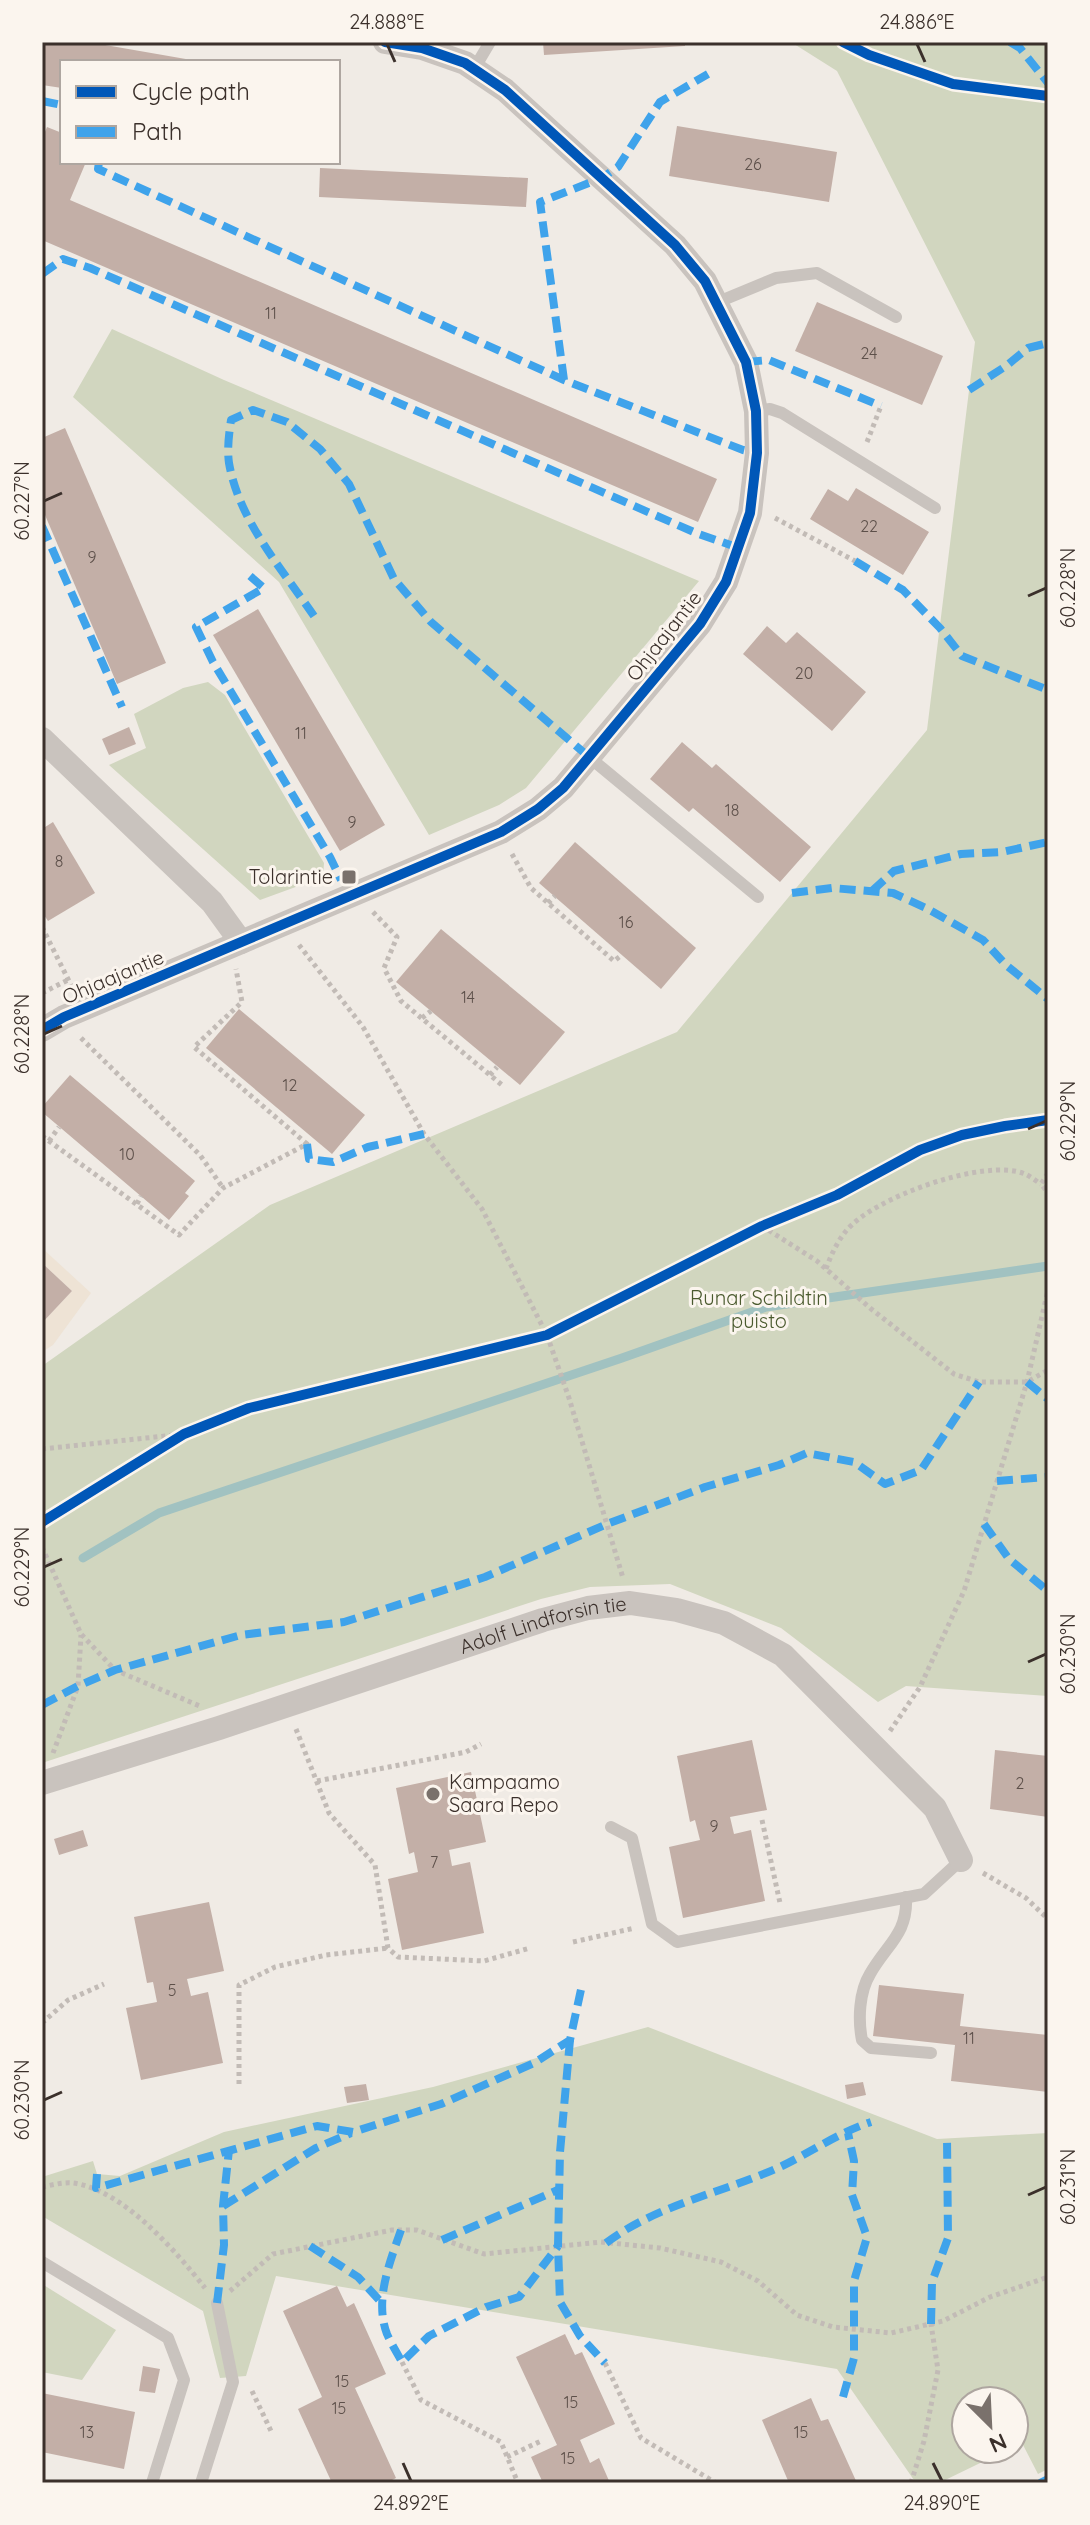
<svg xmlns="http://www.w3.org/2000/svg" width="1090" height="2525" viewBox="0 0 1090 2525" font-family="Quicksand,sans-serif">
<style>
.green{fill:#d1d6bf}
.plaza{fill:#eee3d5}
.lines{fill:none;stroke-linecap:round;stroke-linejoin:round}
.stream{stroke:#a1c2c1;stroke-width:9}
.building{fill:#c3afa7}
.path{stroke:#c2bbb6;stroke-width:5;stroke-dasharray:4 4;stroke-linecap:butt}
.service{stroke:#c9c3be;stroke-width:12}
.minor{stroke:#c9c3be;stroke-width:24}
.quiet{stroke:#3fa3eb;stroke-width:8;stroke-dasharray:16 8;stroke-linecap:butt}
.cycleway-casing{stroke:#fbf5ee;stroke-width:15}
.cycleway{stroke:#0057b8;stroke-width:10}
.ticks{fill:none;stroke:#3b302b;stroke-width:3}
.poi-dot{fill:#7a716c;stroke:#fbf5ee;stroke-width:3}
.labels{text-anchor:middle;stroke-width:6;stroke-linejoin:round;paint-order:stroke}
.number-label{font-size:16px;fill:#5d504a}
.street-label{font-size:20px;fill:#3b302b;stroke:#fbf5ee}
.poi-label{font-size:20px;fill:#3b302b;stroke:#fbf5ee;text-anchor:end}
.park-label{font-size:20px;fill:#4a5a2e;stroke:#fbf5ee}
.neatline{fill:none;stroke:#3b302b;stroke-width:3}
.ticks-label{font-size:20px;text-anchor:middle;fill:#3b302b}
</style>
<rect width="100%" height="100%" fill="#f0ebe5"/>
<g class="green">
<path d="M791 42H1048V1696L906 1686 878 1702 781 1628 670 1584 590 1587 541 1599 42 1763V1366L270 1205 677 1032 927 730 975 342 837 71Z"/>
<path d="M112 329 224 380 699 581 526 788 499 805 429 835 279 582 73 397Z"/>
<path d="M208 682 225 695 324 863 323 877 260 900 109 765 146 748 134 714 183 688Z"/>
<path d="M648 2027 937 2139 1048 2133V2469L1038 2474 1022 2443 1014 2446V2401H966V2449H1009L939 2483H916L837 2369 276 2276 246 2376 220 2378 203 2311 42 2216V2177L93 2161 97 2174 120 2176 224 2132 433 2087Z"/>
<path d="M42 2284 116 2330 82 2380 42 2372Z"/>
</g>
<path class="plaza" d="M42 1248 91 1293 53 1345 42 1352V1323L72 1291 42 1263Z"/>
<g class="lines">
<path class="stream" d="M83 1558 159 1513 622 1358 766 1307 1048 1266"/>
</g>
<g class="building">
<path d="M42 42H88L203 62H62V88L42 85Z"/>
<path d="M543 42H685V46L544 55Z"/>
<path d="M677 126 837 152 829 202 669 176Z"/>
<path d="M47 127 62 133V162H86L70 200 717 479 698 522 42 240V139Z"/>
<path d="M320 168 528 178 526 207 319 197Z"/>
<path d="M817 302 943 356 922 405 795 351Z"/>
<path d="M65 428 166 663 117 684 42 508V438Z"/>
<path d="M856 488 929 532 903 575 810 519 828 489 848 501Z"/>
<path d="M258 609 385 825 340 851 213 635Z"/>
<path d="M767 626 786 643 797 632 866 692 832 731 743 654Z"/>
<path d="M129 727 136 744 109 755 102 739Z"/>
<path d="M682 742 712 768 716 764 811 847 780 882 693 808 689 812 650 779Z"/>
<path d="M53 822 95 893 48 921 42 912V829Z"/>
<path d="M575 842 696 948 661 989 539 883Z"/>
<path d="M441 929 565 1032 520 1085 396 982Z"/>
<path d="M239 1009 365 1115 332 1154 206 1048Z"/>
<path d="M70 1075 195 1181 185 1193 189 1196 169 1220 42 1112V1107Z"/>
<path d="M42 1263 72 1291 42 1323Z"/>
<path d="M752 1740 767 1810 730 1817 734 1834 751 1830 765 1901 683 1918 669 1847 700 1840 695 1820 690 1822 677 1756Z"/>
<path d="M995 1750 1048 1756V1817L990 1809Z"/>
<path d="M471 1772 486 1842 449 1850 452 1866 470 1862 484 1933 402 1950 388 1879 418 1872 414 1852 409 1854 396 1788Z"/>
<path d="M83 1830 88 1846 59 1855 54 1839Z"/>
<path d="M209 1902 224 1971 187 1979 191 1996 208 1992 223 2063 141 2080 126 2008 157 2002 153 1982 147 1983 134 1917Z"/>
<path d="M879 1985 964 1994 960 2026 1048 2035V2092L951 2081 955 2045 873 2036Z"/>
<path d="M863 2082 866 2095 847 2099 845 2085Z"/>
<path d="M366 2084 369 2100 347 2103 344 2087Z"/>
<path d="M337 2286 347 2307 354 2303 386 2374 355 2388 396 2478 386 2483H332L298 2409 322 2397 283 2311Z"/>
<path d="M565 2334 575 2355 582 2352 615 2424 580 2440 590 2463 599 2458 610 2483H543L531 2457 557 2445 516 2357Z"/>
<path d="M143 2366 160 2369 155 2393 139 2391Z"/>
<path d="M42 2393 135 2412 124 2469 42 2452Z"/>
<path d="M811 2398 821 2421 828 2419 857 2483H789L762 2420Z"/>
</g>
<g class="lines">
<g class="path">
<path d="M867 442 881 406"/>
<path d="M775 518 855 561"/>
<path d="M512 854 531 888 614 961 622 955"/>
<path d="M548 903 555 896"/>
<path d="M373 912 397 937 384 968 401 1001 502 1085"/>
<path d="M42 927 71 985"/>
<path d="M299 945 363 1027 424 1134 482 1209 547 1335 569 1398 623 1578"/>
<path d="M42 993 68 980"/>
<path d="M422 1018 431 1011"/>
<path d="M81 1038 200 1155 223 1188"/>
<path d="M490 1075 497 1067"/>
<path d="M42 1136 179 1235 223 1188 307 1144 194 1047 242 1002 236 969"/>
<path d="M49 1141 59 1127"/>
<path d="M1048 1173 1041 1184 1048 1193"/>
<path d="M137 1204 141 1196"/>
<path d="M762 1226 817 1261 870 1308 954 1374 979 1382H1027L1048 1370"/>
<path d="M826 1269C831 1255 837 1242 846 1231 872 1198 985 1157 1025 1174 1030 1176 1036 1181 1041 1184"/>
<path d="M42 1449 184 1434"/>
<path d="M42 1547 81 1634 115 1670 202 1707"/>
<path d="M296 1729 329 1813 375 1865 388 1948 398 1957 484 1961 530 1948"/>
<path d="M890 1731 920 1687 964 1591 1027 1382 1048 1290"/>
<path d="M53 1753 78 1686 81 1635"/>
<path d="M317 1781 466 1752 481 1744"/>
<path d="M762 1820 780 1903"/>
<path d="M983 1873 1026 1898 1048 1919"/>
<path d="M573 1942 635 1928"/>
<path d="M42 2023 68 2000 104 1984"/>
<path d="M239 2084V1985L275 1967 326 1955 388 1948"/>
<path d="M42 2187C52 2185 63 2182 73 2183 122 2189 176 2251 205 2288"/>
<path d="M230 2291 273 2254 392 2230H417L484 2254 601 2242 660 2248 721 2262 758 2281 797 2315 833 2327 891 2333 943 2321 990 2297 1048 2277"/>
<path d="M402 2362 421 2400 501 2442 518 2483"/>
<path d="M605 2363 641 2438 716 2483"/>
<path d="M252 2391 271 2431"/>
<path d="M507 2457 541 2441"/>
<path d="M911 2483 924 2441 938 2370 931 2324"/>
</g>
<g class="service">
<path d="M474 69 490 42"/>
<path d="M718 302 776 278 817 273 896 317"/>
<path d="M756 411 770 409 782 413 935 508"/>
<path d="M589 757 758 897"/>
<path d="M611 1827 632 1838 652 1924 677 1942 924 1894 961 1860"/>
<path d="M906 1897C908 1934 887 1944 870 1974 859 1992 858 2020 862 2040L871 2048 931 2053"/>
<path d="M42 2262 168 2338 184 2380 152 2483"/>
<path d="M201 2483 233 2382 217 2303"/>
</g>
<g class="minor">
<path d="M42 739 212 902 241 942"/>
<path d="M42 1030 64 1017 501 832 538 809 563 788 700 624 726 582 750 513 757 453 756 411 746 362 705 281 675 245 505 90 465 63 422 48 385 42"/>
<path id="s1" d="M42 1783 219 1728 543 1620 588 1608 630 1603 677 1610 724 1623 783 1655 935 1808 961 1860"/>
</g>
<g class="quiet">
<path d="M1010 42 1020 48 1048 83"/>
<path d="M42 101 62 105"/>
<path d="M99 162 98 169 564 380 743 450 757 453"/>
<path d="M42 274 63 259 90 268 696 533 739 548"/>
<path d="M746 362 769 360 881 406"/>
<path d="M564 380 540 202 602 178 618 167 660 102 708 74"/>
<path d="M969 390 1006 366 1028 348 1048 343"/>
<path d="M42 526 122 707"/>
<path d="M855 561 903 590 940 628 962 656 1048 690"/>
<path d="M250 576 264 588 196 627 213 662 330 857 341 880"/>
<path d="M314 616C282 569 239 521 229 463 227 449 229 434 231 420L253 410 287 422 320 449 349 484 394 579 431 622 589 757"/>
<path d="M872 891 894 871 961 854 1002 852 1048 842"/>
<path d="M792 893 832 888 893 893 926 908 983 940 1006 965 1048 999"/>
<path d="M307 1144 309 1159 333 1162 368 1147 424 1134"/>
<path d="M1027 1382 1048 1399"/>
<path d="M997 1481 1048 1477"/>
<path d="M984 1524 1009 1559 1048 1591"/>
<path d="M42 1705 78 1686 115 1670 241 1635 344 1622 485 1577 607 1524 705 1487 779 1465 807 1453 854 1462 885 1484 921 1470 979 1382"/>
<path d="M570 2040 560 2152 558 2246 560 2302 580 2336 605 2363"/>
<path d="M97 2174 96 2188 317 2126 353 2132 441 2104 534 2063 570 2040 582 1985"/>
<path d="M223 2206 316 2148 351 2133"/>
<path d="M401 2230C390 2262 374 2300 387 2334 391 2343 397 2353 402 2362L429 2336 486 2307 519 2297 558 2246"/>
<path d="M442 2240 560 2189"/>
<path d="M606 2243C658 2204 723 2193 782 2166 811 2152 840 2132 871 2122"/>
<path d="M310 2246 358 2277 381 2302"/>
<path d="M217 2303 224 2245 223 2206 229 2150"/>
<path d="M931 2324 932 2282 948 2238 947 2138"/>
<path d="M843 2397 854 2358V2281L867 2237 852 2195 854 2161 848 2133"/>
<path d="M1040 2483 1048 2479"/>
</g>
<g class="cycleway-casing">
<g id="cycleway">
<path d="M843 42 869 55 953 84 1048 96"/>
<path d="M42 1030 64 1017 501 832 538 809 563 788 700 624 726 582 750 513 757 453 756 411 746 362 705 281 675 245 505 90 465 63 422 48 385 42"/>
<path d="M42 1522 184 1434 249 1408 547 1335 762 1226 837 1195 920 1150 962 1135 1005 1126 1048 1120"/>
</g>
</g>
<use href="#cycleway" class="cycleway"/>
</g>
<path class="ticks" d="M387 44 395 62M917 44 925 62M44 501 62 493M1028 596 1046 588M44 1034 62 1026M1028 1129 1046 1121M44 1567 62 1559M1028 1662 1046 1654M44 2100 62 2092M1028 2195 1046 2187M403 2463 411 2481M933 2463 942 2481"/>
<g class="poi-dot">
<rect x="341" y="869" width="16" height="16" rx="4"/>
<circle cx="433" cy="1794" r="8"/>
</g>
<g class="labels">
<g class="number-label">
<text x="753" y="170">26</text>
<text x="271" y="319">11</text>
<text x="869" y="359">24</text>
<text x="869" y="532">22</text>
<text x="92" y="563">9</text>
<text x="804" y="679">20</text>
<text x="301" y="739">11</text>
<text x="732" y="816">18</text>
<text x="352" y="828">9</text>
<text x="59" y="867">8</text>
<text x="626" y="928">16</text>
<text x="468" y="1003">14</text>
<text x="290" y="1091">12</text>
<text x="127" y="1160">10</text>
<text x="1020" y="1789">2</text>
<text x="714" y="1832">9</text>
<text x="434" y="1868">7</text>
<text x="172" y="1996">5</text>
<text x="969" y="2044">11</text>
<text x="342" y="2387">15</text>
<text x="571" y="2408">15</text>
<text x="339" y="2414">15</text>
<text x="87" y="2438">13</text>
<text x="801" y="2438">15</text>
<text x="568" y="2464">15</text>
</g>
<g class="street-label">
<text transform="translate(664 636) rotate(-52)" y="7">Ohjaajantie</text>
<text transform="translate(113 977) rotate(-23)" y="7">Ohjaajantie</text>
<text dy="7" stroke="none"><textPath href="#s1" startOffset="526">Adolf Lindforsin tie</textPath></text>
</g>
<g class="poi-label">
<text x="333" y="884">Tolarintie</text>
<text x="449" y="1789" text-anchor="start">Kampaamo<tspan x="449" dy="23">Saara Repo</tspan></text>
</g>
<g class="park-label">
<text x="759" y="1305">Runar Schildtin<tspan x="759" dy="23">puisto</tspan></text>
</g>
</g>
<rect width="1090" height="2525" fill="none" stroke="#fbf5ee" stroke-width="88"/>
<rect x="60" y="60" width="280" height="104" fill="#fbf5ee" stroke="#aea6a0" stroke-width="2"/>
<rect x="76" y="86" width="40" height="12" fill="#0057b8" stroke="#aea6a0" stroke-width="2"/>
<text x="132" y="100" font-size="24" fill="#3b302b">Cycle path</text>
<rect x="76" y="126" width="40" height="12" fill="#3fa3eb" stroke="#aea6a0" stroke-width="2"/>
<text x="132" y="140" font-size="24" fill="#3b302b">Path</text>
<g transform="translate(990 2425) rotate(156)"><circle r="38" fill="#fbf5ee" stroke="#aea6a0" stroke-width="2"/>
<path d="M0-6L14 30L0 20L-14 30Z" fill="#7a716c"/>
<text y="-12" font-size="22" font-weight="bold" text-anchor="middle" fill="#3b302b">N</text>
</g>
<rect x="44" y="44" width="1002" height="2437" class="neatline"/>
<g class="ticks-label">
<text x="387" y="29">24.888°E</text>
<text x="917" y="29">24.886°E</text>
<text transform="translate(22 501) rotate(-90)" y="7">60.227°N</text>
<text transform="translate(1068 588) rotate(-90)" y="7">60.228°N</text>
<text transform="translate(22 1034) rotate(-90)" y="7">60.228°N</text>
<text transform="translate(1068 1121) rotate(-90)" y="7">60.229°N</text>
<text transform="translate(22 1567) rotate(-90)" y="7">60.229°N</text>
<text transform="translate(1068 1654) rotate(-90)" y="7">60.230°N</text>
<text transform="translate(22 2100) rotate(-90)" y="7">60.230°N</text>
<text transform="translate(1068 2187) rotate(-90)" y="7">60.231°N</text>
<text x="411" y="2510">24.892°E</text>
<text x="942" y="2510">24.890°E</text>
</g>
</svg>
